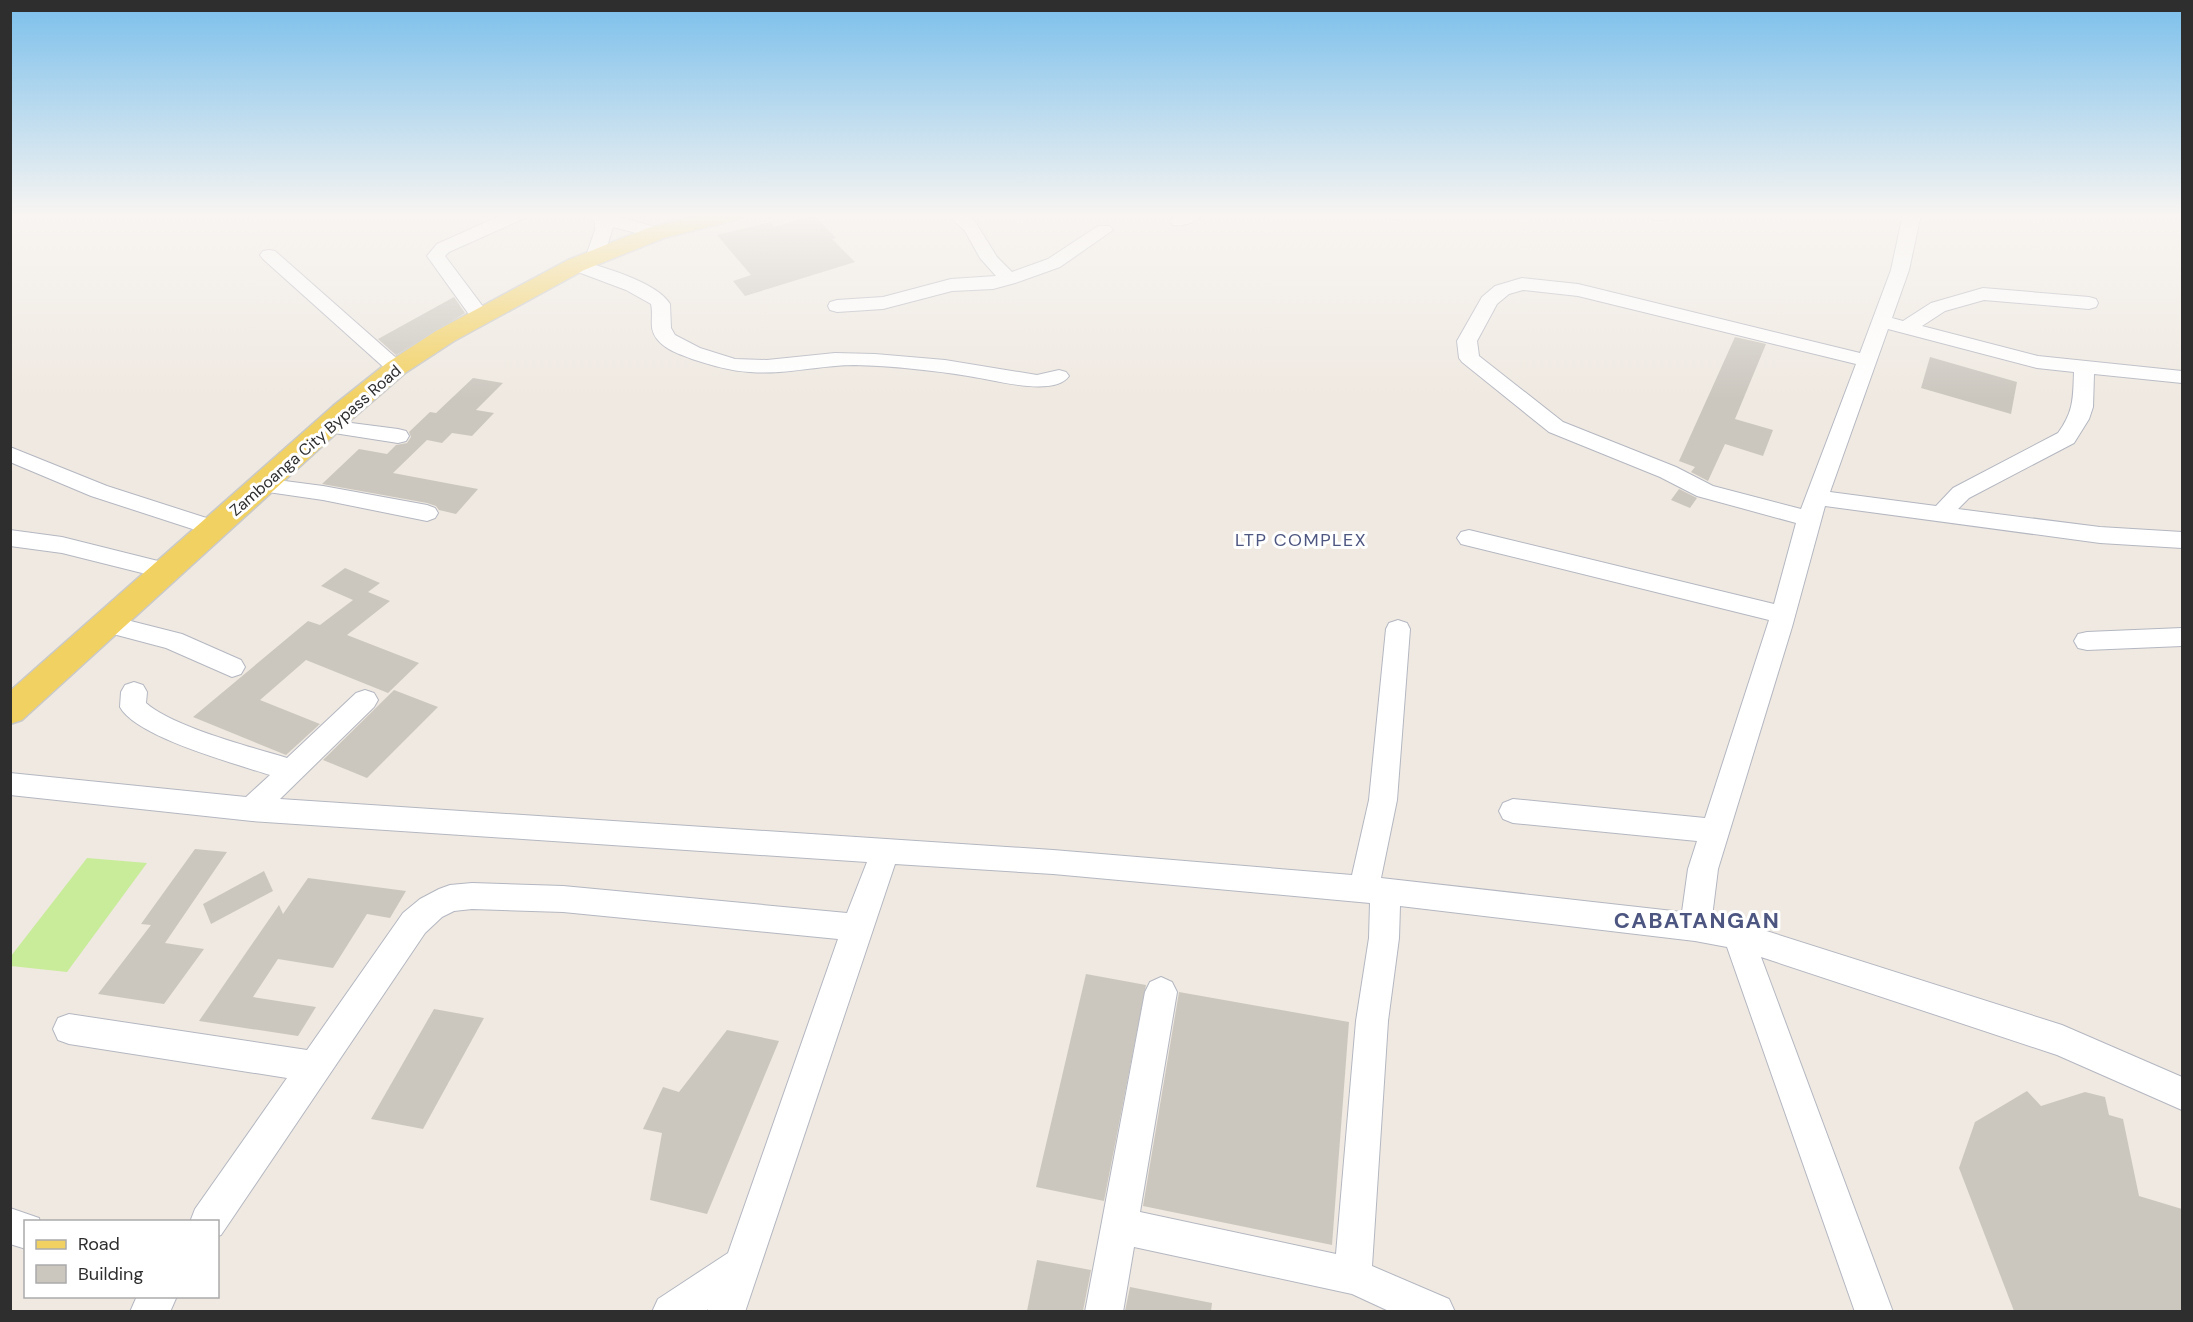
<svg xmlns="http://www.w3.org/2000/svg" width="2193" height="1322" viewBox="0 0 2193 1322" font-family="'DM Sans',sans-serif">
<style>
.pitch{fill:#c9ec9a}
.building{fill:#cbc7bf}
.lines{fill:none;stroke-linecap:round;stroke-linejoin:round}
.minor-casing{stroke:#b4b7c1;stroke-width:2}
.major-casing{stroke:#c9c9c9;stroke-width:3}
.minor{fill:#fff;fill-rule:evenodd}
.major{fill:#f2d163;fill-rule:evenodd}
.labels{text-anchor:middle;stroke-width:6;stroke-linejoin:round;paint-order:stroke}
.street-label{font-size:16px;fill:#2e2e2e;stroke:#fff}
.neighbourhood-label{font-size:18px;letter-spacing:1.5px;fill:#4d5680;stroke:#fff}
.district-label{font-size:22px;font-weight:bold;letter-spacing:1.5px;fill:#4d5680;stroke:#fff}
</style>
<rect width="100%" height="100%" fill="#efe9e1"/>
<path class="pitch" d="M87 858 147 863 67 972 11 966V956Z"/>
<g class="building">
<path d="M814 215 836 238 832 239 855 262 745 296 733 281 751 275 717 235 771 222 774 227Z"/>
<path d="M454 297 465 313 396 355 378 339Z"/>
<path d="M1735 337 1766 344 1735 419 1773 430 1763 456 1725 444 1708 481 1691 472 1695 467 1679 461Z"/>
<path d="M1930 357 2017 382 2011 414 1921 388Z"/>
<path d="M473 378 503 383 476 410 494 413 472 436 452 433 442 443 427 440 393 473 478 489 456 514 439 510 436 506 427 503 322 484 359 449 387 454 396 445 407 443 411 437 409 432 430 412 436 413Z"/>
<path d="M1679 489 1697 498 1690 508 1671 500Z"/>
<path d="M345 568 380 583 368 592 390 601 347 635 419 663 388 693 306 660 260 700 320 724 286 755 193 717 308 621 320 625 353 600 321 586Z"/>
<path d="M394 690 438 707 367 778 323 760Z"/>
<path d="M195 849 227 852 165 943 204 949 164 1004 98 994 151 925 141 924Z"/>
<path d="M264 871 273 891 211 924 203 904Z"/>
<path d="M308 878 406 891 390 918 367 914 333 968 278 959 253 997 316 1007 298 1036 199 1021 279 905 283 914Z"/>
<path d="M1086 974 1146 985 1104 1201 1036 1187Z"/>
<path d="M1179 992 1349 1022 1332 1245 1143 1206Z"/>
<path d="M434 1009 484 1018 423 1129 371 1119Z"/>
<path d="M727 1030 779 1041 707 1214 650 1200 662 1133 643 1129 663 1087 679 1092Z"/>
<path d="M2027 1091 2041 1106 2085 1092 2105 1097 2109 1115 2123 1119 2139 1196 2182 1209V1311H2014L1959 1168 1975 1122Z"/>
<path d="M1037 1260 1091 1270 1083 1311H1027Z"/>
<path d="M1130 1287 1212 1303 1211 1311H1125Z"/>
</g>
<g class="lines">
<g class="minor-casing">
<g id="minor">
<path d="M504 214H527L525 218 449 252 445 256 490 316 487 320H473L427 256 437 244Z"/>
<path d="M585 214H609L662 229 665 233 662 237 656 238 613 227 604 256 601 260H589L586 256 595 230V221Z"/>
<path d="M947 214H967L974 220 997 257 1012 272 1048 259 1098 226H1110L1113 230 1060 267 1015 283 993 289 952 291 883 309 837 312 830 310 828 306 830 302 837 300 883 297 951 279 996 276 980 258 965 231Z"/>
<path d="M1180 214H1203C1197 222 1183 227 1173 225L1170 221Z"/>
<path d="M1389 214H1406L1398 219 1391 218Z"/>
<path d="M1651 214H1668L1665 220H1653Z"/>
<path d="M1903 214H1921L1909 270 1892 318 1903 321 1931 303 1983 288 2089 297 2096 299 2098 303 2096 307 2089 309 1984 300 1945 311 1922 326 2038 356 2182 371V383L2094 374 2093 407 2089 419 2074 443 1969 498 1958 509 2100 527 2182 532V548L2100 543 1825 506 1792 627 1718 869 1712 917 1738 922 2062 1025 2182 1077V1110L2057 1055 1761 957 1893 1312H1855L1727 947 1695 941 1400 906 1399 938 1388 1021 1372 1266 1449 1299 1455 1312H1391L1352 1294 1134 1247 1123 1312H1085L1145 992 1150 982 1161 977 1172 982 1177 992 1140 1212 1336 1254 1356 1021 1369 938 1370 903 1053 874 895 864 745 1312H707L708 1309 705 1312H652L658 1299 728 1253 838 939 563 912 472 909 454 911 442 917 425 933 221 1235 218 1236V1222H190L195 1209 287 1078 69 1044 58 1040 53 1029 58 1018 69 1014 307 1050 403 913 420 899 439 889 450 885 472 883 563 886 847 913 867 862 252 821 10 795V773L246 797 270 775C236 764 136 737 120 707L121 692 125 685 134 682 143 685 147 692 146 703C173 727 251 747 287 758L356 693 365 690 374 693 378 700 374 707 280 799 1053 850 1352 875 1369 800 1386 629 1389 623 1398 620 1407 623 1410 629 1397 800 1381 878 1682 912 1688 869 1697 841 1513 823 1503 819 1499 811 1503 803 1513 799 1705 818 1769 620 1469 546 1461 544 1457 538 1461 532 1469 530 1774 604 1796 523 1697 496 1660 477 1549 432 1462 362 1459 358 1457 341 1482 297 1495 286 1522 278 1578 284 1860 353 1891 270ZM1523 290 1578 296 1856 364 1801 509 1713 486 1676 467 1563 422 1479 356 1477 341 1497 304 1509 294ZM1888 329 2037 368 2074 372C2073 398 2074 411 2058 433L1953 488 1936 506 1830 492Z"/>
<path d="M269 250 275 251 403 364 406 368 403 372H389L263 259 260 255 263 251Z"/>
<path d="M576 260C601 266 657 282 670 304L671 328 675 335 700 348 735 359 767 360 835 353 875 354 945 360 1037 375 1059 370 1066 372 1069 376C1054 398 991 379 968 376 931 370 893 366 855 365 820 365 785 375 750 372 730 371 711 365 692 359 680 354 665 350 657 339 648 328 654 317 651 304L626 290 570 269 567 265 570 261Z"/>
<path d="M328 420 398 429 406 431 409 436 406 441 398 443 321 431 317 426 321 421Z"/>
<path d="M10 447 107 486 222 523 226 528 222 533 214 536 91 496 10 462Z"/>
<path d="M262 478 323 486 427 505 435 508 438 513 435 518 427 521 323 500 254 490 251 485 254 480Z"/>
<path d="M10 530 62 537 174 565 178 571 174 577 166 579 62 553 10 546Z"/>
<path d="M107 615 182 634 241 660 245 667 241 674 232 677 166 648 98 630 95 624 98 618Z"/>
<path d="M2182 628V646L2087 650 2078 648 2074 641 2078 634 2087 632Z"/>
<path d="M10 1208 39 1218 40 1222H26V1249L10 1244Z"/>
<path d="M137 1296H177L170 1312H130Z"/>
</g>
</g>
<g class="major-casing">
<path id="major" d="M704 214H742L739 219 664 238 584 270 454 341 405 373 353 418 22 720 10 724V691L333 406 387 363 436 331 568 260 648 228Z"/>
</g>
<use href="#minor" class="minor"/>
<use href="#major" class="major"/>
</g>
<linearGradient id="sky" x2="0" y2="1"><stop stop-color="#7abfeb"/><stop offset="0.54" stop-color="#f8f5f2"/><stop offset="1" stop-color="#f8f5f2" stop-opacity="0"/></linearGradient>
<rect width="2193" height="399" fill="url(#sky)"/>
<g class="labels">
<g class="street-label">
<text transform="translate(315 440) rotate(-41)" y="6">Zamboanga City Bypass Road</text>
</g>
<g class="neighbourhood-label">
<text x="1301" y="546">LTP COMPLEX</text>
</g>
<g class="district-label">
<text x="1697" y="928">CABATANGAN</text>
</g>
</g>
<rect width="2193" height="1322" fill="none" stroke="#2e2e2e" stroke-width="24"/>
<rect x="24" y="1220" width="195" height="78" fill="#ffffff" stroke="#ababab" stroke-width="1.5"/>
<rect x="36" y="1240" width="30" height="9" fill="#f2d163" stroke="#ababab" stroke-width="1.5"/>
<text x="78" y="1250" font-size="18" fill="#2e2e2e">Road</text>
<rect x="36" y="1265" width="30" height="18" fill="#cbc7bf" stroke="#ababab" stroke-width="1.5"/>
<text x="78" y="1280" font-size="18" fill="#2e2e2e">Building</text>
</svg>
